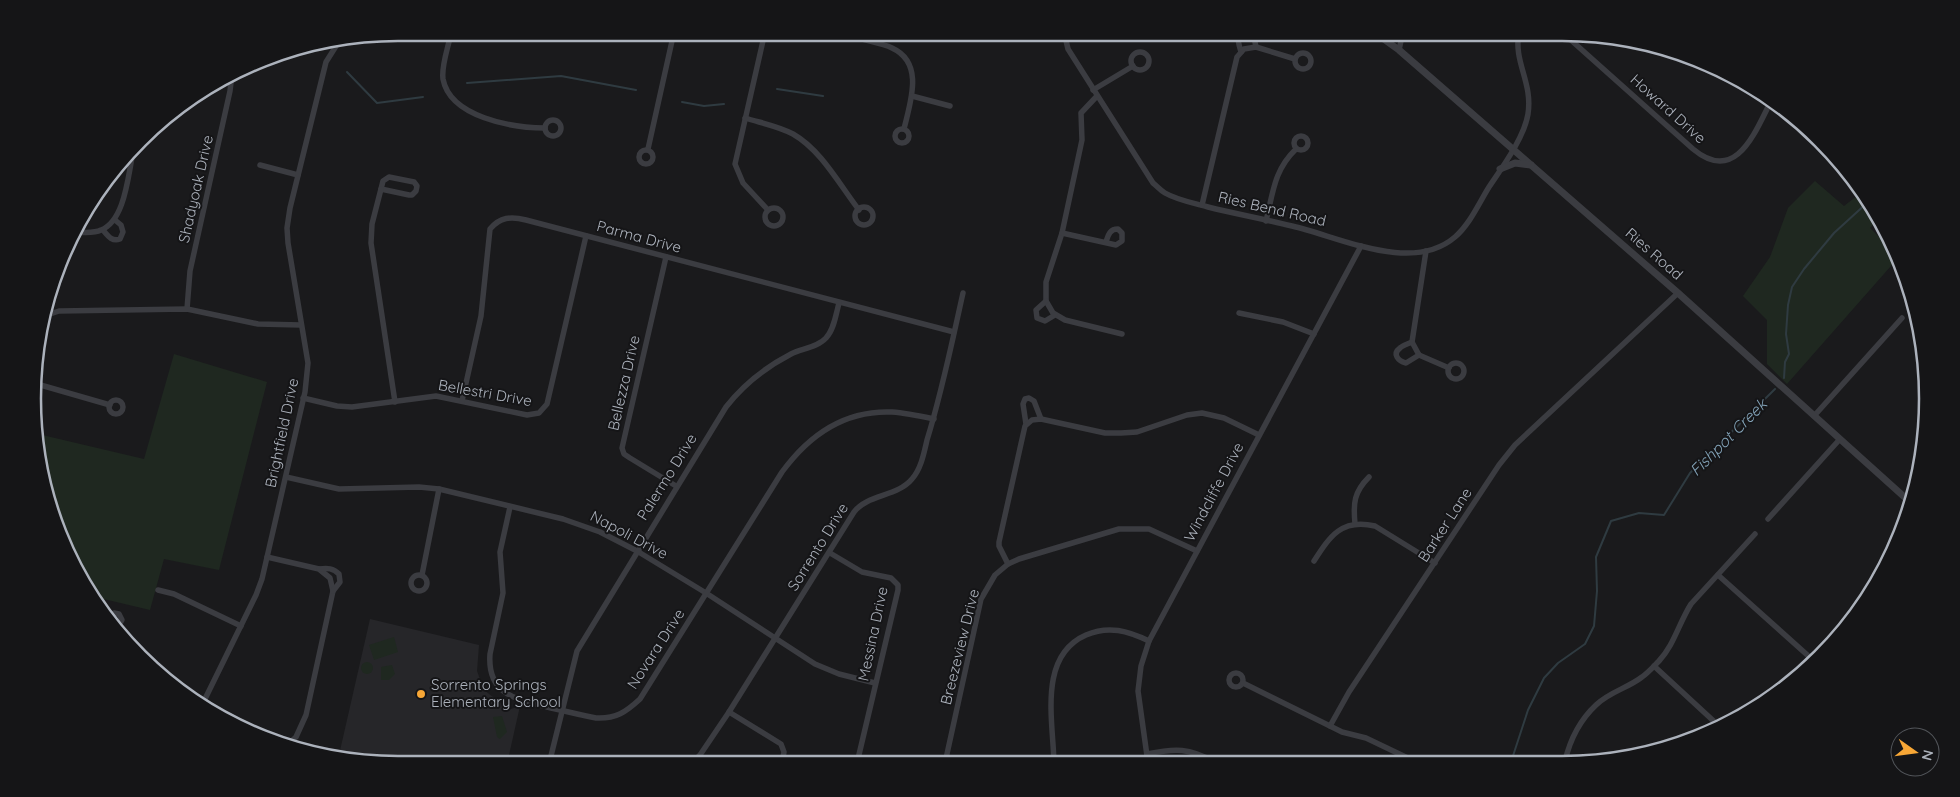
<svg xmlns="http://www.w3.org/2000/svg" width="1960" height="797" viewBox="0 0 1960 797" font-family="Quicksand,sans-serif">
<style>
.built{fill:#262629}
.green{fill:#1f2820}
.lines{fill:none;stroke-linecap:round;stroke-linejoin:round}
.stream{stroke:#2f3b41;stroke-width:2}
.minor{stroke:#3b3c41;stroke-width:5.5}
.tertiary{stroke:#3b3c41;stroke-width:7}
.poi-dot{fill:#f8a736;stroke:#151517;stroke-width:2}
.labels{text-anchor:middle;stroke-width:4;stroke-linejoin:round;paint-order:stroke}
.street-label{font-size:15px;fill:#acb2bc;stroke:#151517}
.poi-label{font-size:15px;fill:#acb2bc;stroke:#151517;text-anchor:start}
.water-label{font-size:16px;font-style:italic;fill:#83a3b8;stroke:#151517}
.rim{fill:none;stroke:#acb2bc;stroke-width:2.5}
</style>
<rect width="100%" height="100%" fill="#1a1a1c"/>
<path class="built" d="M370 619 479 645 477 671 484 690 507 708 511 709 520 706 507 764H399L339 755Z"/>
<g class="green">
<path d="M1815 181 1844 206 1862 192 1879 219 1870 228 1896 254 1898 258 1787 384 1767 364V320L1743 296 1770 257 1788 208Z"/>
<path d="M174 354 267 382 219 570 164 559 150 610 91 596 60 539 40 470 38 434 144 459Z"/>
<path d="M394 637 398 652 374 660 369 645Z"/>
<circle cx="367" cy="668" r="6"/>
<path d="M392 665 395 674 389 680H381V667Z"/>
<path d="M502 716 507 732 500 739 497 737 493 717Z"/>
</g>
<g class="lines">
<g class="stream">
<path d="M347 72 377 103 423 97"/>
<path d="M467 83 561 76 636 90"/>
<path d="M777 89 823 96"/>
<path d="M682 102 704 106 724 104"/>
<path d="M1784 378 1785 362 1789 354 1786 334 1788 305 1792 287 1804 269 1834 233 1868 202"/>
<path d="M1511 762 1528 710 1544 678 1558 663 1585 644 1594 626 1597 591 1596 557 1611 521 1639 513 1664 515 1690 473 1775 389"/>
</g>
<g class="minor">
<path d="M451 32C449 46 441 65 443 79 450 117 512 128 545 128"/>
<path d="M765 32 735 164 743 183 768 210"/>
<path d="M844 32C859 41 877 41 892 48 925 63 910 103 904 129"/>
<path d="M1064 32 1068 49 1153 183C1157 186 1160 190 1165 193 1177 200 1193 203 1208 207 1236 214 1264 219 1292 226 1340 237 1412 274 1455 237 1470 224 1479 203 1489 187 1503 166 1524 138 1528 114 1533 82 1513 62 1519 32"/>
<path d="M1249 32 1254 37 1256 47"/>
<path d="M1563 33 1693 149C1736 185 1755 132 1771 101"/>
<path d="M1399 50 1403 32"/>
<path d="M1241 52C1239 44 1235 37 1244 32"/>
<circle cx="1140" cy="61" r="9"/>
<circle cx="1303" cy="61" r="8"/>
<path d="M1093 90 1133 66"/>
<path d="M912 96 950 106"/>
<path d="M1097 96 1081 113 1082 140 1062 233 1046 282V301L1053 313 1065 320 1122 334"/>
<path d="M745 118C761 123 778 126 793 134 821 150 839 184 859 210"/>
<circle cx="553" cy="128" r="8"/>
<circle cx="902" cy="136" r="7"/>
<circle cx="1301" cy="143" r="7"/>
<path d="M648 149 674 32"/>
<circle cx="646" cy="157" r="7"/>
<path d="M260 165 298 175"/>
<path d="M389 177 414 182 417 186 416 191 412 195H409L381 189 383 181Z"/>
<path d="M381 189 372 224 371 243 395 402"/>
<path d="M1202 205 1237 57 1244 49 1256 47 1295 59"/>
<circle cx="864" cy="216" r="9"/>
<circle cx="774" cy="217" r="9"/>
<path d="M1266 221C1273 193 1274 170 1296 149"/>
<path d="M103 230C108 236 112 242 120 239L123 232 121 225 115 220"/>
<path d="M74 232C82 232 93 234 101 230 125 221 128 175 133 153"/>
<path d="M1062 233 1116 245 1122 241V233L1118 229C1109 229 1108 236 1106 242"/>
<path d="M1426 251 1412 342 1419 355 1449 368"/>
<path d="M666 257 622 448 624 454 630 458 676 486"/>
<path d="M1046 301 1036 310 1037 318 1045 321 1055 315"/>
<path d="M46 307 48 314"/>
<path d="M187 309 190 271 230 91 232 74"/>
<path d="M1239 313 1283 322 1314 334"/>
<path d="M44 316 59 311 187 309 258 324 301 325"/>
<path d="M1412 342C1408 344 1403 345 1400 348 1392 354 1398 361 1406 363L1419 355"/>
<circle cx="1456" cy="371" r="8"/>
<path d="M37 384 110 405"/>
<path d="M303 398 337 406 352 407 436 396 527 415 539 413 547 404 586 236"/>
<circle cx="116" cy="407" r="7"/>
<path d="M462 401 481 316 490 229C500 217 511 216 526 220L954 332"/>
<path d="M1814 416 1902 318"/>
<path d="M1026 424 1023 404 1025 399 1029 398 1034 401 1041 419"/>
<path d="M286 477 339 489 419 487 439 489 563 519 600 532 637 551 706 593 815 664 839 674 875 683"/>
<path d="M510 507 500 552 503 593 490 654C487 694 515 699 547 707 564 711 580 715 596 718 616 719 626 712 640 699L782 472C809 435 845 410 892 412 906 413 920 416 934 419"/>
<path d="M1768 519 1840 439"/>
<path d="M1355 524C1353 503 1354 492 1369 477"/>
<path d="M830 553 862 572 891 578 898 585V590L857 763"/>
<path d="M267 557 319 569 330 578 333 591 306 715 296 737 286 746"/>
<path d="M1314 561C1330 536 1342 518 1375 526L1435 563"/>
<path d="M1008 564 999 546V542L1025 426 1032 420 1041 419 1105 433H1121L1137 432 1187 415 1202 413 1224 418 1259 435"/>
<path d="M319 569C328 568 333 568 339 574L340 582 333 591"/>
<path d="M422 575 439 489"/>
<path d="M1718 575 1814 661"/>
<circle cx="419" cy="583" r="8"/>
<path d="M158 590 174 594 241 626"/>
<path d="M1859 602 1867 599"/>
<path d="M108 617 114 613 119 614 122 620 118 627"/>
<path d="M1654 666 1719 726"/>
<circle cx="1236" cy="680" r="7"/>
<path d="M1243 683 1330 726 1349 692 1499 465 1515 445 1678 293"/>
<path d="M203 703 256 595 262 579 305 392 308 363 288 243 287 228 290 208 326 62 338 43"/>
<path d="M729 712 781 744 784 752 782 763"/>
<path d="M1330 726 1342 732 1366 738 1412 760"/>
<path d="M1147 754C1176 748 1189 748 1215 762"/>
<path d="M1565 761C1570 740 1580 720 1596 705 1609 692 1628 688 1642 677 1648 673 1654 666 1659 661 1674 645 1679 623 1691 604L1755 534"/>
<path d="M945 763 981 599 995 575 1008 564 1019 559 1119 529H1149L1197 551"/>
<path d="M1054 763C1053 720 1038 656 1086 635 1109 625 1128 631 1149 641"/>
<path d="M1148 763 1138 691 1141 666 1149 641 1361 246"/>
<path d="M549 764 577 651 726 407C743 385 766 367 791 354 801 349 818 347 826 338 834 330 836 314 839 303"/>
<path d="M691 764 700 755 729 712 854 512C868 494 897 497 912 479 921 469 924 453 927 440 942 392 952 342 963 293"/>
</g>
<g class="tertiary">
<path d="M1374 32 1399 50 1678 293 1911 503"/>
<path d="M1500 169 1515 163 1531 165"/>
</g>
</g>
<circle class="poi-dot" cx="421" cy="694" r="5"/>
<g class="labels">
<g class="street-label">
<text transform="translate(1668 109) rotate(42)" y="5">Howard Drive</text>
<text transform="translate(196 189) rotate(-77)" y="5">Shadyoak Drive</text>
<text transform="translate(1272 209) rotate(13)" y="5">Ries Bend Road</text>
<text transform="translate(639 237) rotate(15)" y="5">Parma Drive</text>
<text transform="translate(1654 254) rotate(41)" y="5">Ries Road</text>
<text transform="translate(624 383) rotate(-77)" y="5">Bellezza Drive</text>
<text transform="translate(485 393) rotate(10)" y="5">Bellestri Drive</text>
<text transform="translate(282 433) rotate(-78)" y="5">Brightfield Drive</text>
<text transform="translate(667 477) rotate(-58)" y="5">Palermo Drive</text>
<text transform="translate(1214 492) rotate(-62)" y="5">Windcliffe Drive</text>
<text transform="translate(1445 525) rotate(-57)" y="5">Barker Lane</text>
<text transform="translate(629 535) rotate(28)" y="5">Napoli Drive</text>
<text transform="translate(818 547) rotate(-58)" y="5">Sorrento Drive</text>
<text transform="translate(873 634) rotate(-78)" y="5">Messina Drive</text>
<text transform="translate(960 647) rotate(-76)" y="5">Breezeview Drive</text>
<text transform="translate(656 649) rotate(-57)" y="5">Novara Drive</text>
</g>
<g class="poi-label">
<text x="431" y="690">Sorrento Springs<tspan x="431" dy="17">Elementary School</tspan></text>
</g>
<g class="water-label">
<text transform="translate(1728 437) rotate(-45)" y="6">Fishpot Creek</text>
</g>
</g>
<path d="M0 0H1960V797H0ZM398 41H1562A357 357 0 0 1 1919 398V399A357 357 0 0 1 1562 756H398A357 357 0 0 1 41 399V398A357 357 0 0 1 398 41Z" fill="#151517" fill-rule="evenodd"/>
<path class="rim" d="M398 41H1562A357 357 0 0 1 1919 398V399A357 357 0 0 1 1562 756H398A357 357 0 0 1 41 399V398A357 357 0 0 1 398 41Z"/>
<g transform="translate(1915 752) rotate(104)"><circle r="24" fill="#151517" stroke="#515459"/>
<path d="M0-4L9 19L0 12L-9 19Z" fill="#f8a736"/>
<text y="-8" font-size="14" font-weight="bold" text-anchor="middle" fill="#acb2bc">N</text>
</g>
</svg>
